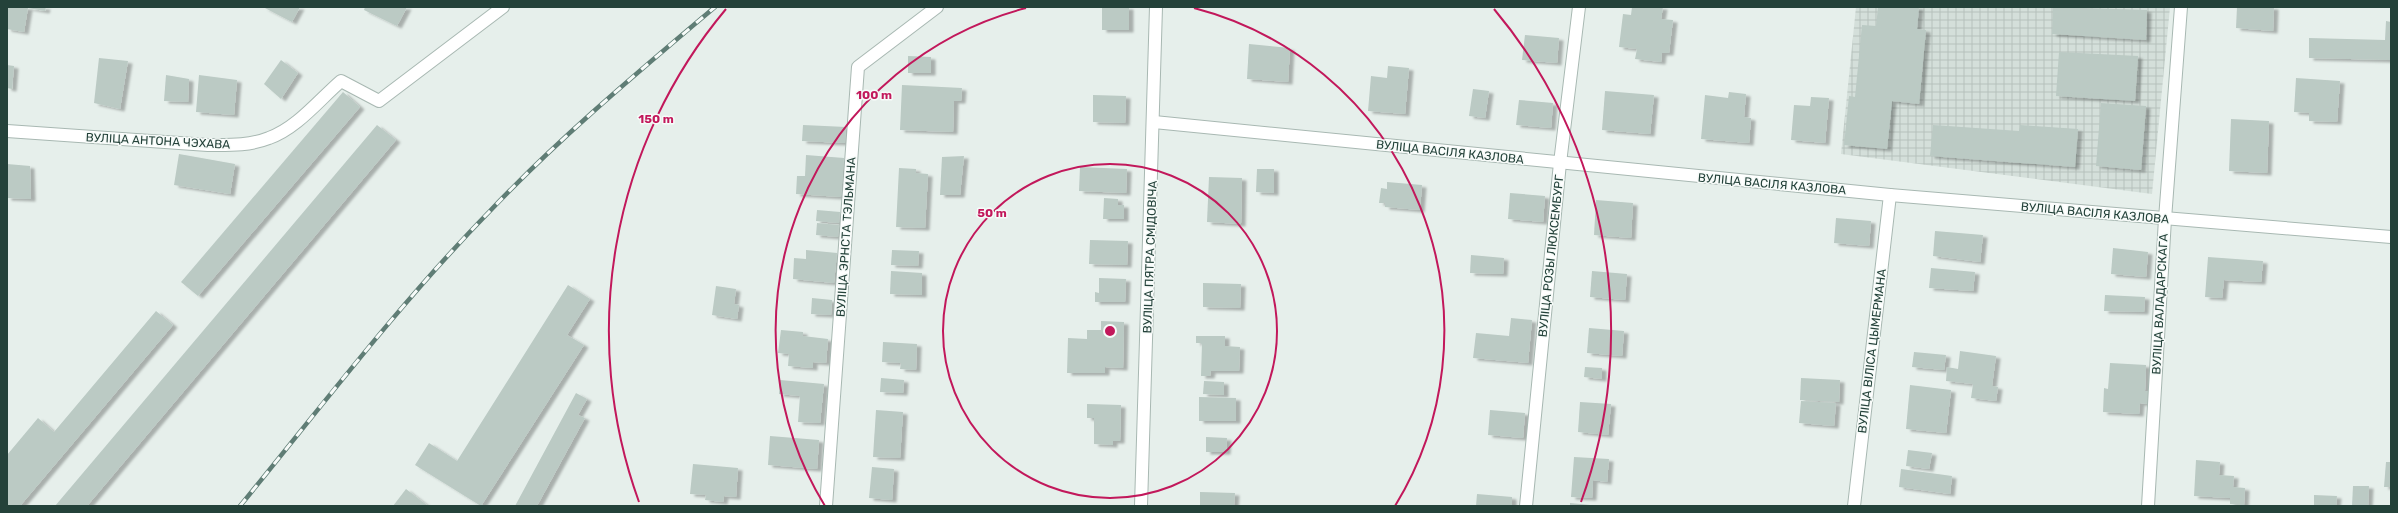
<svg xmlns="http://www.w3.org/2000/svg" width="2398" height="513" viewBox="0 0 2398 513" font-family="Rubik,sans-serif">
<style>
.industrial{fill:url(#industrial-grid)}
.building{fill:#bbcac4;filter:url(#shadow)}
.lines{fill:none;stroke-linecap:round;stroke-linejoin:round}
.minor-casing{stroke:#a8b8b2;stroke-width:14}
.minor{stroke:#fff;stroke-width:12}
.rail-casing{stroke:#5f7d75;stroke-width:4.5}
.rail{stroke:#f7fbf9;stroke-width:3;stroke-dasharray:9;stroke-linecap:butt}
.ring{fill:none;stroke:#c2185b;stroke-width:2}
.labels{text-anchor:middle;stroke-width:3;stroke-linejoin:round;paint-order:stroke}
.street-label{font-size:12px;fill:#24423a;stroke:#f7fbf9}
.centre{fill:#c2185b;stroke:#f7fbf9;stroke-width:2}
.ring-label{font-size:12px;text-anchor:middle;font-weight:bold;fill:#c2185b;stroke:#f7fbf9;stroke-width:3;stroke-linejoin:round;paint-order:stroke}
</style>
<defs>
<pattern id="industrial-grid" width="8" height="8" patternUnits="userSpaceOnUse"><rect width="8" height="8" fill="#d4dfda"/><path d="M0 4h8M4 0v8" fill="none" stroke="#b6c1bc"/></pattern>
<filter id="shadow"><feDropShadow dx="4.5" dy="2.5" stdDeviation="1" flood-color="#0004"/></filter>
</defs>
<rect width="100%" height="100%" fill="#e6efeb"/>
<path class="industrial" d="M1856 7H2170L2152 194 1841 154Z"/>
<g class="building">
<path d="M7 7H46L45 11 28 8 24 32 7 29Z"/>
<path d="M263 7H300L292 22Z"/>
<path d="M365 7H407L397 26 364 10Z"/>
<rect x="1102" y="7" width="27" height="23"/>
<path d="M1632 7H1663L1661 19 1673 20 1669 53H1662L1661 62 1635 59 1637 49 1619 47 1623 14 1631 15Z"/>
<path d="M1878 7H1919L1917 29 1926 30 1919 104 1892 101 1887 149 1844 145 1849 96 1855 97 1862 25 1876 26Z"/>
<path d="M2053 7 2147 10 2146 40 2052 34Z"/>
<path d="M2237 7H2274L2273 31 2236 28Z"/>
<path d="M2386 21 2391 22V60L2309 58V38L2385 40Z"/>
<path d="M1525 35 1559 38 1557 63 1522 60Z"/>
<path d="M1249 44 1290 48 1288 82 1247 79Z"/>
<path d="M2059 52 2138 56 2135 101 2056 96Z"/>
<path d="M908 56 931 57V73H908Z"/>
<path d="M99 58 128 61 120 109 94 103Z"/>
<path d="M281 60 298 73 281 99 264 84Z"/>
<path d="M7 65 14 66 12 89 7 88Z"/>
<path d="M1388 66 1409 68 1405 114 1368 111 1371 76 1387 78Z"/>
<path d="M166 75 189 79 188 102 164 101Z"/>
<path d="M199 75 237 80 234 115 196 112Z"/>
<path d="M2296 78 2340 81 2337 122 2309 121V113L2294 112Z"/>
<path d="M902 85 962 88 961 101H954L953 132 900 130Z"/>
<path d="M1473 89 1489 91 1485 118 1469 116Z"/>
<path d="M1605 91 1654 95 1650 134 1602 130Z"/>
<path d="M343 92 360 107 198 296 181 282Z"/>
<path d="M1729 92 1746 94 1744 117 1751 118 1749 143 1701 139 1705 95 1728 98Z"/>
<path d="M1093 95 1126 96 1125 123 1093 122Z"/>
<path d="M1811 97 1829 98 1825 143 1791 140 1794 105 1810 106Z"/>
<path d="M1519 100 1553 103 1551 128 1516 125Z"/>
<path d="M2101 103 2146 106 2141 170 2096 166Z"/>
<path d="M2231 119 2269 121 2267 173 2229 171Z"/>
<path d="M377 125 396 140 87 506H55Z"/>
<path d="M803 125 846 127 845 143 802 141Z"/>
<path d="M1933 125 2019 131 2020 125 2078 129 2075 167 1930 156Z"/>
<path d="M179 154 235 164 230 194 174 185Z"/>
<path d="M806 155 844 158 841 197 796 194 797 176H805Z"/>
<path d="M964 156 960 195H940L942 157Z"/>
<path d="M7 164 30 166 31 199 7 198Z"/>
<path d="M1080 167 1127 169 1126 193 1079 191Z"/>
<path d="M899 168 916 169V173L928 174 925 228 896 227Z"/>
<path d="M1257 169H1274V193L1256 192Z"/>
<path d="M1209 177 1242 178 1241 224 1207 222Z"/>
<path d="M1387 182 1422 185 1420 210 1385 207V203H1379L1381 188 1387 189Z"/>
<path d="M1510 193 1545 196 1543 222 1508 219Z"/>
<path d="M1104 198 1118 199V205H1124V219H1103Z"/>
<path d="M1596 200 1633 203 1631 238 1594 235Z"/>
<path d="M817 210 840 212 839 223 816 221Z"/>
<path d="M1836 218 1871 221 1869 246 1834 243Z"/>
<path d="M817 223 839 225 838 237 816 235Z"/>
<path d="M1935 231 1983 235 1980 262 1933 256Z"/>
<path d="M1090 240 1128 241 1127 265 1089 264Z"/>
<path d="M2113 248 2148 252 2146 277 2111 274Z"/>
<path d="M806 250 837 253 834 283 793 279 794 258 806 259Z"/>
<path d="M892 250 919 251 918 266 891 265Z"/>
<path d="M1471 255 1504 258 1503 274 1470 273Z"/>
<path d="M2208 257 2263 261 2261 282 2224 280 2222 298 2205 297Z"/>
<path d="M1931 268 1975 272 1973 291 1929 288Z"/>
<path d="M891 271 922 273V295L890 294Z"/>
<path d="M1592 271 1627 274 1625 300 1590 297Z"/>
<path d="M1099 278 1126 279 1125 302H1095V292L1099 293Z"/>
<path d="M1203 283 1241 284 1240 308 1203 307Z"/>
<path d="M568 285 590 299 567 335 584 345 481 506 415 465 429 443 457 461Z"/>
<path d="M716 286 736 289 734 304 739 305 737 319 712 315Z"/>
<path d="M2105 295 2145 297 2144 312 2104 311Z"/>
<path d="M812 298 832 300 831 315 811 314Z"/>
<path d="M156 311 173 325 20 506H7V455L38 418 54 432Z"/>
<path d="M1511 318 1532 320 1528 363 1473 358 1476 333 1509 336Z"/>
<path d="M1101 321 1124 322 1123 368 1105 367V373H1067L1068 338 1087 339V330H1101Z"/>
<path d="M1589 328 1624 331 1622 356 1587 353Z"/>
<path d="M781 330 803 332V336L828 339 826 363 813 362V368L788 366 789 354 778 353Z"/>
<path d="M1196 336H1225V346L1240 347 1239 371H1211L1210 376H1201L1202 343H1196Z"/>
<path d="M883 342 917 344 916 370 900 369 901 363 882 362Z"/>
<path d="M1960 351 1996 356 1992 386 1998 387 1996 401 1971 398 1973 384 1946 381 1947 367 1958 369Z"/>
<path d="M1914 352 1946 355 1944 370 1912 367Z"/>
<path d="M2110 363 2146 365 2145 391H2148V404L2140 403 2139 414 2103 412 2104 388 2108 389Z"/>
<path d="M1585 367 1602 368V379L1584 377Z"/>
<path d="M881 378 904 380 903 393 880 392Z"/>
<path d="M1801 378 1840 380 1839 402 1800 400Z"/>
<path d="M780 380 824 384 820 423 798 422 800 396 779 394Z"/>
<path d="M1204 381 1224 382V395L1203 394Z"/>
<path d="M1910 385 1951 390 1946 433 1906 429Z"/>
<path d="M576 393 587 399 578 415 585 418 537 506H515Z"/>
<path d="M1199 397 1236 398V421H1199Z"/>
<path d="M1801 401 1836 403 1834 426 1799 423Z"/>
<path d="M1580 402 1611 404 1608 435 1578 432Z"/>
<path d="M1087 404 1121 405 1120 441H1113V445L1094 444V418H1087Z"/>
<path d="M876 410 903 412 900 458 873 457Z"/>
<path d="M1490 410 1525 413 1523 438 1488 435Z"/>
<path d="M770 436 819 440 817 469 768 465Z"/>
<path d="M1206 437 1227 438 1226 452H1206Z"/>
<path d="M1908 450 1932 453 1929 469 1906 466Z"/>
<path d="M1574 457 1609 459 1607 482 1593 480 1592 498 1571 497Z"/>
<path d="M2196 460 2220 462 2219 475 2234 476 2233 487 2245 488 2244 505 2230 504V498L2194 496Z"/>
<path d="M2386 462H2391V487H2384Z"/>
<path d="M693 464 738 468 736 497 724 496 723 502 705 500 706 495 690 494Z"/>
<path d="M872 467 894 469 892 500 869 498Z"/>
<path d="M1901 469 1952 476 1950 494 1899 487Z"/>
<path d="M2353 486H2369L2368 506H2352Z"/>
<path d="M406 489 428 506H393Z"/>
<path d="M1200 492 1235 493 1234 506H1200Z"/>
<path d="M1477 494 1512 497V506H1476Z"/>
<path d="M2314 495 2337 496 2336 506H2314Z"/>
<path d="M1570 503 1590 505V506H1570Z"/>
</g>
<g class="lines">
<g class="minor-casing">
<g id="minor">
<path d="M1154 122 1890 195 2391 237"/>
<path d="M7 131 208 145C228 145 249 146 269 138 297 128 319 100 341 81L379 101 503 7"/>
<path d="M826 506 858 67 937 7"/>
<path d="M1141 506 1156 7"/>
<path d="M1526 506 1560 163 1579 7"/>
<path d="M1854 506 1890 195"/>
<path d="M2148 506 2165 219 2181 7"/>
</g>
</g>
<use href="#minor" class="minor"/>
<g class="rail-casing">
<path id="rail" d="M240 506C321 407 399 304 489 212 559 138 637 73 715 7"/>
</g>
<use href="#rail" class="rail"/>
</g>
<g class="ring">
<circle cx="1110" cy="331" r="167"/>
<path d="M825 506A334 334 0 0 1 1026 8M1194 8A334 334 0 0 1 1395 506"/>
<path d="M639 502A501 501 0 0 1 726 9M1494 9A501 501 0 0 1 1581 502"/>
</g>
<g class="labels">
<g class="street-label">
<text transform="translate(158 141) rotate(3)" y="4">ВУЛІЦА АНТОНА ЧЭХАВА</text>
<text transform="translate(1450 152) rotate(6)" y="4">ВУЛІЦА ВАСІЛЯ КАЗЛОВА</text>
<text transform="translate(1772 184) rotate(5)" y="4">ВУЛІЦА ВАСІЛЯ КАЗЛОВА</text>
<text transform="translate(2095 213) rotate(5)" y="4">ВУЛІЦА ВАСІЛЯ КАЗЛОВА</text>
<text transform="translate(846 237) rotate(-86)" y="4">ВУЛІЦА ЭРНСТА ТЭЛЬМАНА</text>
<text transform="translate(1551 256) rotate(-84)" y="4">ВУЛІЦА РОЗЫ ЛЮКСЕМБУРГ</text>
<text transform="translate(1150 257) rotate(-88)" y="4">ВУЛІЦА ПЯТРА СМІДОВІЧА</text>
<text transform="translate(2160 304) rotate(-87)" y="4">ВУЛІЦА ВАЛАДАРСКАГА</text>
<text transform="translate(1872 351) rotate(-83)" y="4">ВУЛІЦА ВІЛІСА ЦЫМЕРМАНА</text>
</g>
</g>
<circle cx="1110" cy="331" r="6" class="centre"/>
<g class="ring-label">
<text x="874" y="99">100 m</text>
<text x="656" y="123">150 m</text>
<text x="992" y="217">50 m</text>
</g>
<rect width="2398" height="513" fill="none" stroke="#24423a" stroke-width="16"/>
</svg>
